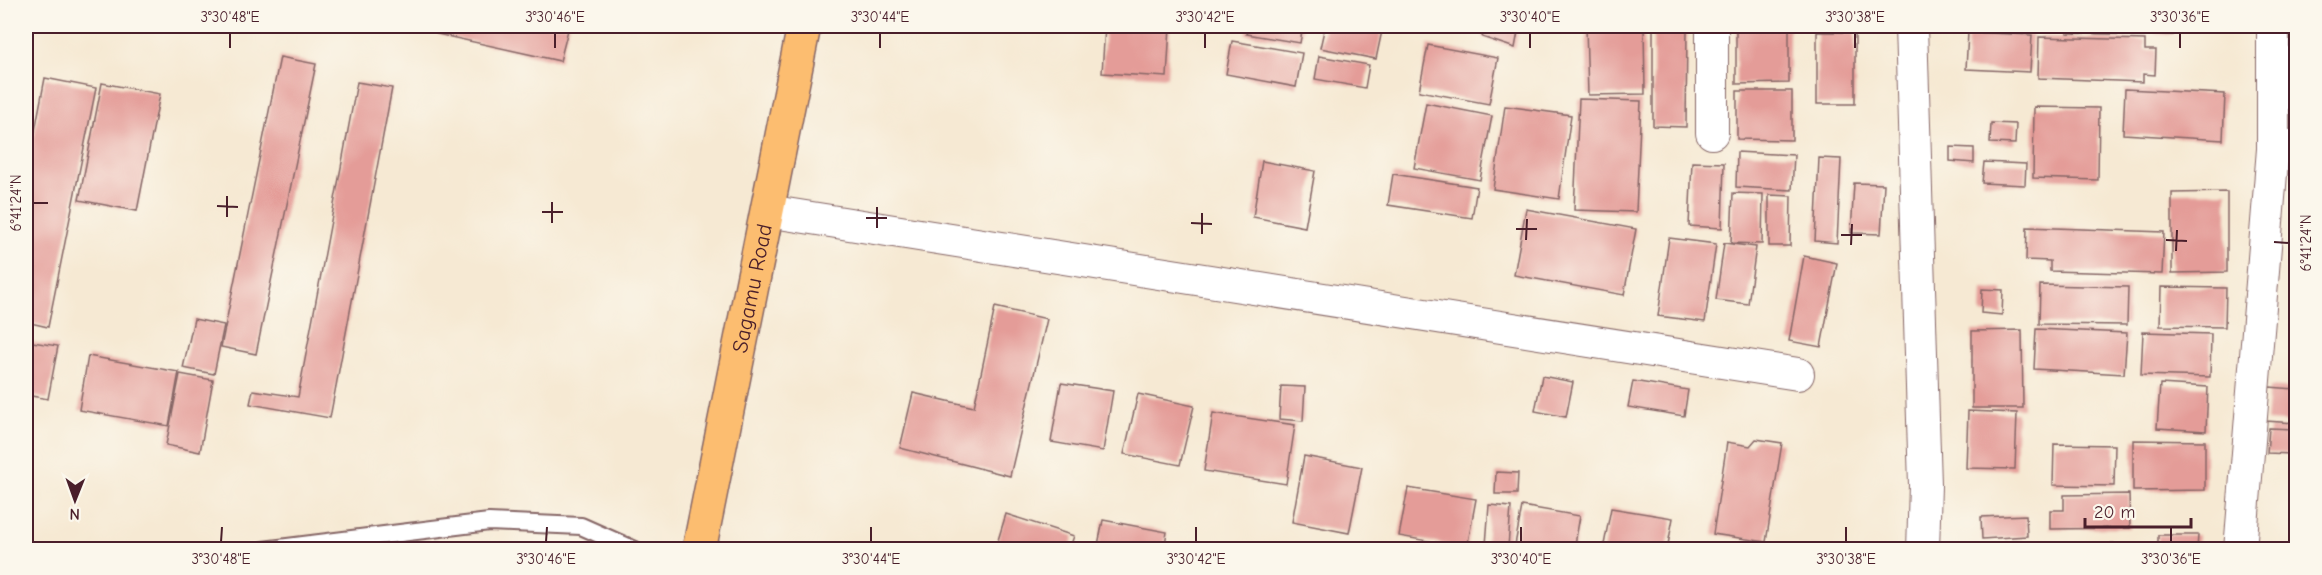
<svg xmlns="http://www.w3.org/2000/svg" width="2322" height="575" viewBox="0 0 2322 575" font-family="'Comic Neue',sans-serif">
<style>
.building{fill:#e49c98}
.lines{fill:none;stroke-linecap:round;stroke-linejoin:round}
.lane-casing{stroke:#866666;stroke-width:20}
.street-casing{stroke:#866666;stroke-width:34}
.highway-casing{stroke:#866666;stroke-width:36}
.lane{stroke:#fff;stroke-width:16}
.street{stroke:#fff;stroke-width:32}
.highway{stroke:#fcbd6f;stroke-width:33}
.ticks{fill:none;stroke:#4a1f2b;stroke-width:2}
.labels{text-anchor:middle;stroke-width:5;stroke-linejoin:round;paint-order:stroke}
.street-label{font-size:22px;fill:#4a1f2b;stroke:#fbf7ec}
.neatline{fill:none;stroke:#4a1f2b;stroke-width:2}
.ticks-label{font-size:15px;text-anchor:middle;fill:#4a1f2b}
</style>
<rect width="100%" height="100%" fill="#fbf7ec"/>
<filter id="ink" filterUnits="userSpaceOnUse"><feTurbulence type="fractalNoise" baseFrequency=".0167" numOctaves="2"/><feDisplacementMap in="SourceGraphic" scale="12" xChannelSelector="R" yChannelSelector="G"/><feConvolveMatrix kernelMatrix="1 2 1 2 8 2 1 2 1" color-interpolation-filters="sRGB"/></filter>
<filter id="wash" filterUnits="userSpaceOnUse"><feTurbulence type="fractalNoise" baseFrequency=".008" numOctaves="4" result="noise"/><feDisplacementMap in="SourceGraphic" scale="24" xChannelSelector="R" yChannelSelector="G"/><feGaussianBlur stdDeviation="1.35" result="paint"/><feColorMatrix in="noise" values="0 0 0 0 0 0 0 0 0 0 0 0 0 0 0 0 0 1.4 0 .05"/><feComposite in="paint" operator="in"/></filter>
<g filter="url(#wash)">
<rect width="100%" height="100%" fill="#f6e9d3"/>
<g id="blocks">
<g class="building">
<path d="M439 26H569L560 61 437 34Z"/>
<path d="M1105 26H1170L1167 77 1102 73Z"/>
<path d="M1248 26H1303L1300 43 1246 34Z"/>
<path d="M1325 26H1383L1376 59 1320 48Z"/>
<path d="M1486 26H1499L1518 32 1515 48 1482 37Z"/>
<path d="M1586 26H1644L1645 94 1588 95Z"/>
<path d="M1653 26H1687L1686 127 1653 126Z"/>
<path d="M2067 26H2145V35L2067 33Z"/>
<path d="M2156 26H2173V35L2155 34Z"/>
<path d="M1736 29H1789V83L1736 84Z"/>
<rect x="1817" y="32" width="38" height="72"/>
<path d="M1968 32 2032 35 2030 72 1966 69Z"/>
<path d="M2039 37 2145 40V50H2156L2155 75 2143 74V82L2038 78Z"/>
<path d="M1232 41 1302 53 1296 87 1226 74Z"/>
<path d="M1428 45 1498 58 1489 104 1419 91Z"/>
<path d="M1319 56 1369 65 1365 88 1315 79Z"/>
<path d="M280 57 316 64 256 354 221 347Z"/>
<path d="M45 78 96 88 48 327 26 322V178Z"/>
<path d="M357 82 392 88 330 418 250 404 253 390 298 397Z"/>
<path d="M102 83 160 94 137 211 79 200Z"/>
<path d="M2125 89 2225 94 2223 140 2123 134Z"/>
<path d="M1737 91H1792V140L1737 139Z"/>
<path d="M1579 99 1641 101 1636 212 1574 210Z"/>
<path d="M1426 103 1492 116 1480 180 1414 168Z"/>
<path d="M1505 106 1571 115 1559 199 1493 189Z"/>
<path d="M2034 107 2099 108 2098 180 2033 178Z"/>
<path d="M1991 123 2016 124 2015 144 1990 143Z"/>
<path d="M1950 147 1974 148V163L1950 161Z"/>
<path d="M1737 152 1794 155 1792 190 1736 187Z"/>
<path d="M1819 158 1841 159 1837 243 1815 241Z"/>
<path d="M1262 161 1315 171 1305 227 1253 217Z"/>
<path d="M1692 162 1724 163 1722 228 1689 226Z"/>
<path d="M1984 162 2026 164 2025 185 1982 183Z"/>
<path d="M1393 174 1477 187 1472 218 1388 205Z"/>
<path d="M1854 183 1884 184 1881 234 1851 233Z"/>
<path d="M2227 192V272L2172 273V193Z"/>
<path d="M1733 193 1763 194 1762 244 1731 243Z"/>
<path d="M1769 195 1791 196 1790 246H1769Z"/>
<path d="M1526 209 1636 229 1624 295 1514 275Z"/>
<path d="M2027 227 2164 232 2162 274 2050 271V261L2026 260Z"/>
<path d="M1669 238 1716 244 1705 322 1658 316Z"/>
<path d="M1724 243 1756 247 1748 304 1716 300Z"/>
<path d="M1804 256 1837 263 1821 347 1789 341Z"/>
<path d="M2040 285 2128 287 2127 325 2039 324Z"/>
<path d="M2161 287 2226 288 2225 327 2160 326Z"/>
<path d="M1982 289 2003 290 2002 315 1981 313Z"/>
<path d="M995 307 1047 319 1010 476 900 448 913 393 974 407Z"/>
<path d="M194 319 224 325 214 374 183 368Z"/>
<path d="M2036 329 2127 333 2124 374 2034 369Z"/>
<path d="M2022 330 2023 408H1972V331Z"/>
<path d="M2143 332 2211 334 2210 377 2141 375Z"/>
<path d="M26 341 58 346 48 399 26 395Z"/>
<path d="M88 356 179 372 169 426 79 410Z"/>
<path d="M180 374 213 380 200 452 166 445Z"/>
<path d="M1542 376 1573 382 1566 417 1535 411Z"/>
<path d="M1633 381 1688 390 1684 416 1628 407Z"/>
<path d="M1061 383 1113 391 1103 451 1051 442Z"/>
<path d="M2160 384 2208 387 2206 431 2157 428Z"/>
<path d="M1281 386 1305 387 1303 421 1279 419Z"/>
<path d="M2269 387 2296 389V423L2266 421Z"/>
<path d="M1138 394 1194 406 1180 465 1124 454Z"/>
<path d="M1968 411 2017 413 2015 469 1966 468Z"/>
<path d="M1213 413 1295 425 1286 484 1204 471Z"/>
<path d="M2269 428 2295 429 2293 454 2267 453Z"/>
<path d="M1756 439 1782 443 1766 542 1713 534 1727 442 1750 446Z"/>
<path d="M2133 440 2205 441V490L2133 491Z"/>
<path d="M2054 444 2115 445 2114 486 2053 485Z"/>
<path d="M1304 456 1362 467 1349 533 1292 522Z"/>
<path d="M1496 472 1518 473 1517 494H1495Z"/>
<path d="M1408 488 1476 499 1467 548 1399 536Z"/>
<path d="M2129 494 2130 528 2050 529V510H2064V495Z"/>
<path d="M1489 505 1511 507 1508 547 1486 545Z"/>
<path d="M1522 506 1580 516 1574 550H1541L1515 545Z"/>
<path d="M1611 508 1673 518 1667 550H1603Z"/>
<path d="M1006 514 1074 536 1069 550H995Z"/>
<path d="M2026 515 2027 536 1982 539 1981 517Z"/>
<path d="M1103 520 1167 532 1164 550H1097Z"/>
<path d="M2158 535H2198L2197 550H2158Z"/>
<path d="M2028 544 2029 550H1979V547Z"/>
<rect x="2069" y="544" width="83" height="6"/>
</g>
</g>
</g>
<g filter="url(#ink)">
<use href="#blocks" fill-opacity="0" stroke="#866666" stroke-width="1.5"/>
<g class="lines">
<g class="lane-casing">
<path id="lane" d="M263 550 489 522 581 526 635 550"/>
</g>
<g class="street-casing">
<g id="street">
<path d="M1712 26V133"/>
<path d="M1911 26 1925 485 1923 550"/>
<path d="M2273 26V149L2296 145"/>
<path d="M767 211 1798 374"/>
<path d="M2240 550 2273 149"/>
</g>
</g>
<g class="highway-casing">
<g id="highway">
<path id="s1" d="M699 550 804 26"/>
</g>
</g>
<use href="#lane" class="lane"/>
<use href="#street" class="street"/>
<use href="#highway" class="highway"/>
</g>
</g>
<path class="ticks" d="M230 48V33M555 48V33M880 48V33M1205 48V33M1530 48V33M1855 48V33M2180 48V33M33 203H48M217 206 238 207M542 212H563M227 217V196M866 218H887M552 223V202M1191 223 1212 224M877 228V207M1516 229H1537M1202 234V213M1841 235H1862M1526 240 1527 219M2166 240 2187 241M2274 242 2289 243M1851 245 1852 224M2176 251 2177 230M221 542 222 527M546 542 547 527M871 542V527M1196 542V527M1521 542V527M1846 542V527M2171 542V527"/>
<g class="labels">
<g class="street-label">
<text dy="8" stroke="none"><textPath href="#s1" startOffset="267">Sagamu Road</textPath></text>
</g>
</g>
<rect width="2322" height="575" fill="none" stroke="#fbf7ec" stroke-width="66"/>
<g transform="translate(75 500) rotate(181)" stroke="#fbf7ec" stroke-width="4.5" paint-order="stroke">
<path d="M0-4.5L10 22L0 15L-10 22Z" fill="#4a1f2b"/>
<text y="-9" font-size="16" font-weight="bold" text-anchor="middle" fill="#4a1f2b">N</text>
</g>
<path d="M2085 518v9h106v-9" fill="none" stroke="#4a1f2b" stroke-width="3"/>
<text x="2094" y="518" font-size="18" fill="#4a1f2b" stroke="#fbf7ec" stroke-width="4.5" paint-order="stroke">20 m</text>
<rect x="33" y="33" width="2256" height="509" class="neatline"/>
<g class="ticks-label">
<text x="230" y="22">3°30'48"E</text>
<text x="555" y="22">3°30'46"E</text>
<text x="880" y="22">3°30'44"E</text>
<text x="1205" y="22">3°30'42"E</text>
<text x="1530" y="22">3°30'40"E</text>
<text x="1855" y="22">3°30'38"E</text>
<text x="2180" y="22">3°30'36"E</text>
<text transform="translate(16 203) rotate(-90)" y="5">6°41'24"N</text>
<text transform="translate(2306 243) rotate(-90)" y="5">6°41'24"N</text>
<text x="221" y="564">3°30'48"E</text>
<text x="546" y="564">3°30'46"E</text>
<text x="871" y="564">3°30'44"E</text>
<text x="1196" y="564">3°30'42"E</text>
<text x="1521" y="564">3°30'40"E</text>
<text x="1846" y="564">3°30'38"E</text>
<text x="2171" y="564">3°30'36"E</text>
</g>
</svg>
